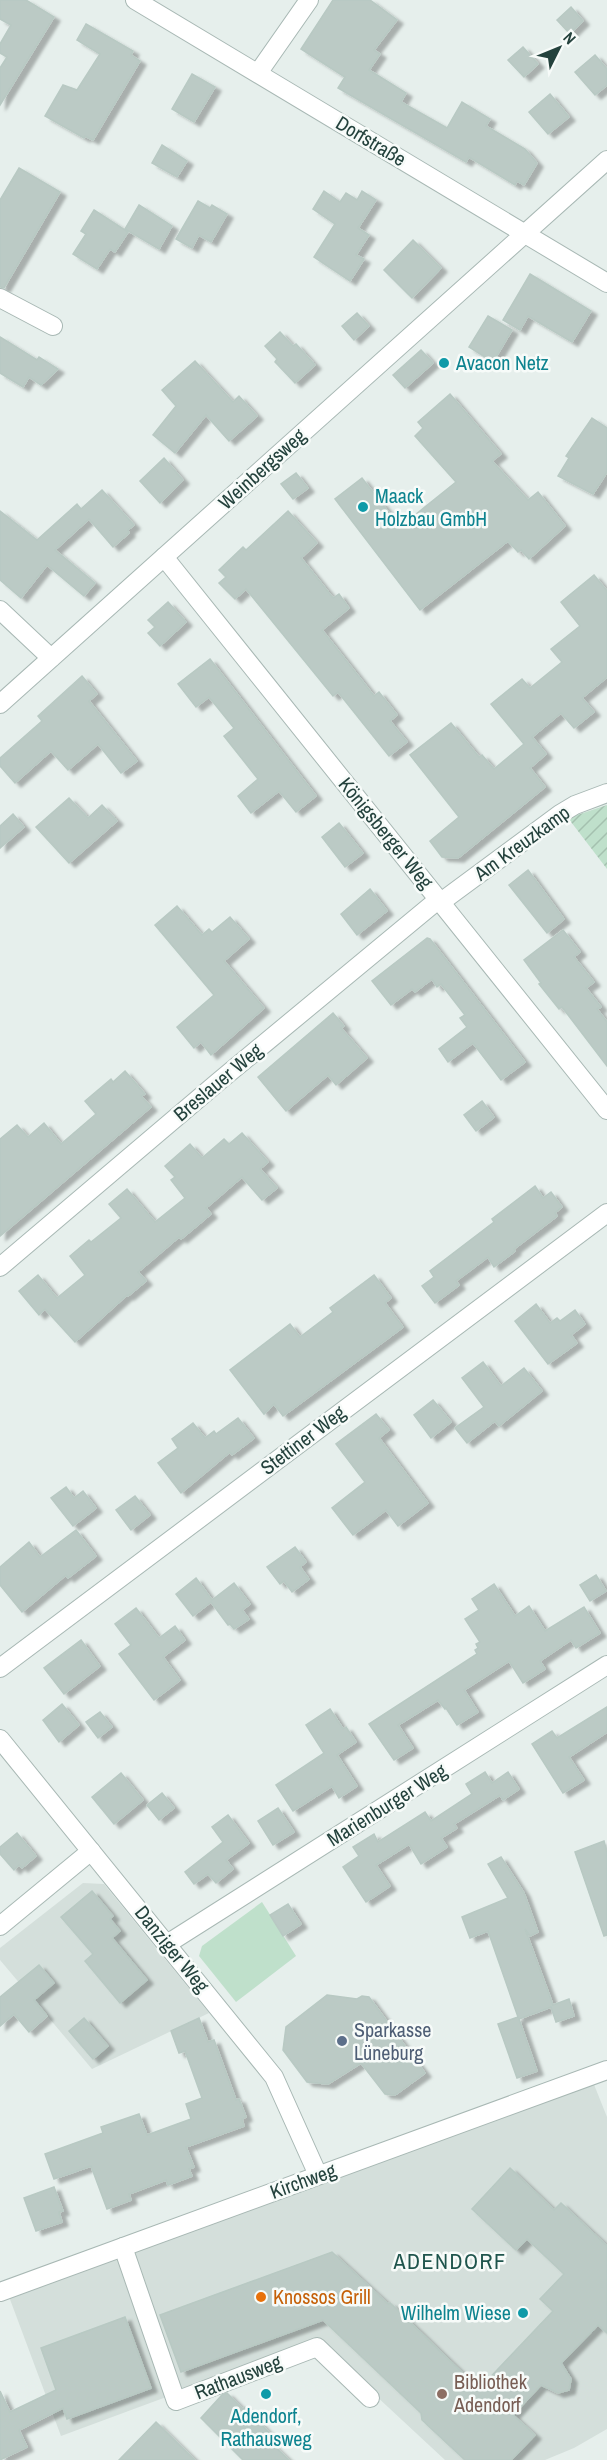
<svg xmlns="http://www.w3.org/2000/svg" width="607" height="2460" viewBox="0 0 607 2460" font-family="'Archivo Narrow',sans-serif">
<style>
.built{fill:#d4dfdb}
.park{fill:#bfe0cb}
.garden{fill:url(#garden-furrows)}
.building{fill:#bbcac5;stroke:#b8c9c3;stroke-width:1.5;filter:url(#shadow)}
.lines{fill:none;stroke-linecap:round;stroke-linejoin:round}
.minor-casing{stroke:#a8b8b4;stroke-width:20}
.minor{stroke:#fff;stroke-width:18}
.culture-dot{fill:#0f9aa8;stroke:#f7fbf9;stroke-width:2}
.service-dot{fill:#5c6f8a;stroke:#f7fbf9;stroke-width:2}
.food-dot{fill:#e8710a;stroke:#f7fbf9;stroke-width:2}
.education-dot{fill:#8d6e63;stroke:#f7fbf9;stroke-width:2}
.labels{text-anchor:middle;stroke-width:5;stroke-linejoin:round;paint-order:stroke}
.street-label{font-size:20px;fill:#24423d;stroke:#f7fbf9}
.culture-label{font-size:20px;fill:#0d838f;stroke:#f7fbf9;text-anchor:start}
.service-label{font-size:20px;fill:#4e5e75;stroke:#f7fbf9;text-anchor:start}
.food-label{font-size:20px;fill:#c56008;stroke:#f7fbf9;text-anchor:start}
.education-label{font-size:20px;fill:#785e54;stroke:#f7fbf9;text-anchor:start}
.quarter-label{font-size:22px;letter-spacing:1.5px;fill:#1f554d;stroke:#f7fbf9}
</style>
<defs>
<pattern id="garden-furrows" width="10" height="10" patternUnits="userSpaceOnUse" patternTransform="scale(1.5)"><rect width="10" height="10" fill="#bfe0cb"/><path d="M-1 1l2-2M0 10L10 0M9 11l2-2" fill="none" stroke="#a4c1af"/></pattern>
<filter id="shadow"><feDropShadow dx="6" dy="4" stdDeviation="1.5" flood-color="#0004"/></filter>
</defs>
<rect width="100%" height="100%" fill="#e6efec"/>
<g class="built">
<path d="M83 1883 104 1884 209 2013 92 2069 0 1960V1948Z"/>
<path d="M593 2082 607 2117V2429L574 2448 545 2460H445L317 2341 61 2436 8 2294Z"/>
</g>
<path class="park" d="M262 1902 296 1956 236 2002 199 1956 202 1946Z"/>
<path class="garden" d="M607 805V869L568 818Z"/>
<g class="building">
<path d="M0 0H26L54 17 0 105V68L7 57 0 53V44L11 25 0 19Z"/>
<path d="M333 0H370L397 20 374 50 380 54 369 70 406 93 401 102 447 128 462 102 490 119 486 126 525 149 537 163 524 185 517 181 515 185 469 157 466 162 338 88 345 77 301 49Z"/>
<path d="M571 7 583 21 570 34 557 20Z"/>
<path d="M86 24 133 51 131 55 140 61 93 140 85 136 84 138 45 116 63 85 77 90 100 54 77 40Z"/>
<path d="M523 47 538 64 524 77 508 60Z"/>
<path d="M595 55 607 69V85L595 95 575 72Z"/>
<path d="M192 74 215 87 194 122 172 109Z"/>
<path d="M550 94 569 117 548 134 529 112Z"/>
<path d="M162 145 187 161 177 177 152 163Z"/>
<path d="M19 168 60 192 4 288 0 287V200Z"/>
<path d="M324 191 340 202 346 193 357 200 362 191 376 200 358 228 369 235 356 255 364 259 350 281 314 257 335 224 313 209Z"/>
<path d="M198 201 210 208 212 205 227 214 211 242 199 235 192 248 176 239Z"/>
<path d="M139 205 172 226 159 249 125 229Z"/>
<path d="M94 210 128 232 115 252 110 249 97 269 73 254 86 234 81 231Z"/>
<path d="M413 240 441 268 412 298 384 270Z"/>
<path d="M530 274 591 311 572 342 528 316 520 330 503 320Z"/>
<path d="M357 313 369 326 354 340 342 326Z"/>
<path d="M488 316 512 330 493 362 469 347Z"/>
<path d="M280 332 293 346 296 344 315 365 295 383 275 362 277 359 265 346Z"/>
<path d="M0 337 37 360 39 357 58 369 41 385 29 377 23 387 0 373Z"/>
<path d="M421 350 433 363 405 388 393 375Z"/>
<path d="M195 361 233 402 239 396 257 416 229 441 206 415 175 453 153 435 176 406 162 390Z"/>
<path d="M450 394 501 454 492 461 528 500 538 492 565 526 529 559 521 550 518 552 508 541 420 610 335 499 362 478 400 527 456 482 415 436 423 428 418 422Z"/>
<path d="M592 418 607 428V472L593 494 558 476 569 458 566 456Z"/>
<path d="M164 458 183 480 160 503 140 481Z"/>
<path d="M296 473 308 488 293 499 281 484Z"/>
<path d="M102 490 134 525 128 530 129 533 113 547 89 519 55 550 95 583 84 596 47 565 21 598 0 580V511L37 540 77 504 81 509Z"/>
<path d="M288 511 317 543 301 558 333 598 339 594 349 608 322 630 374 696 379 692 397 715 390 721 407 742 389 756 338 692 333 696 246 589 235 599 219 583 226 577 219 570 243 547 246 550Z"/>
<path d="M594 575 607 591V677L582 698 594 712 574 728 561 713 532 737 546 754 530 768 545 787 458 858 442 857 430 841 459 817 410 755 451 723 479 757 482 755 494 769 524 744 491 704 522 679 530 688 562 662 551 649 580 626 561 602Z"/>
<path d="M168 602 186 622 160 646 148 633 155 627 148 620Z"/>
<path d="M210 659 316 796 296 812 279 791 251 813 238 796 258 779 224 736 234 728 209 697 196 707 178 684Z"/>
<path d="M82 676 97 694 89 701 137 761 121 773 98 744 68 770 51 751 15 783 0 766V758L42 721 38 716Z"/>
<path d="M69 798 88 818 102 805 117 821 69 863 36 827Z"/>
<path d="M13 814 24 827 0 848V826Z"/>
<path d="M339 823 363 853 345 867 322 837Z"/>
<path d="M528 870 564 919 547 933 509 885Z"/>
<path d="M370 889 387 911 357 935 341 914Z"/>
<path d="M177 906 202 935 209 929 212 932 230 917 249 939 224 961 264 1008 211 1055 201 1042 194 1048 177 1027 214 995 155 925Z"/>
<path d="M563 930 580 952 574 957 594 982 586 988 601 1007 597 1009 607 1022V1066L562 1007 559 1009 539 984 541 983 524 960Z"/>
<path d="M427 938 430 939 525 1062 501 1080 473 1043 448 1062 439 1049 467 1027 460 1018 465 1015 441 984 437 987 432 979 415 992 412 989 391 1005 372 981Z"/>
<path d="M333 1013 344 1026 341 1028 367 1058 336 1085 328 1075 286 1111 258 1077Z"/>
<path d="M125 1071 145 1094 141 1096 151 1107 0 1236V1139L17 1125 28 1137 44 1123 61 1144 96 1114 85 1101 111 1079 113 1082Z"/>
<path d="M482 1101 494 1117 476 1131 464 1115Z"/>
<path d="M242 1133 268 1162 260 1169 277 1188 262 1200 242 1177 206 1208 211 1214 181 1239 179 1237 138 1272 146 1281 128 1296 127 1295 75 1342 45 1309 39 1315 19 1291 38 1275 57 1298 85 1275 70 1256 89 1240 91 1242 121 1218 109 1204 127 1189 155 1222 185 1198 171 1180 175 1177 165 1166 190 1144 202 1158 224 1139 229 1144Z"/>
<path d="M535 1186 543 1198 551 1192 562 1207 555 1213 557 1216 514 1249 515 1251 494 1267 488 1257 456 1281 459 1285 435 1303 422 1286 434 1277 430 1271 494 1222 492 1219Z"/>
<path d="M374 1275 391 1298 385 1303 403 1327 283 1416 274 1404 264 1414 230 1370 290 1324 300 1337 333 1312 330 1308Z"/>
<path d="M536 1304 550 1323 557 1318 560 1321 575 1310 585 1324 571 1335 577 1343 548 1364 515 1321Z"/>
<path d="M483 1362 501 1386 524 1368 542 1391 499 1426 495 1421 467 1443 455 1428 484 1407 462 1378Z"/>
<path d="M433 1400 451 1422 431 1438 414 1415Z"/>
<path d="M376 1414 389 1430 379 1438 428 1503 398 1526 386 1510 353 1535 332 1508 365 1482 336 1444Z"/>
<path d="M238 1418 254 1438 232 1455 230 1452 181 1493 158 1463 178 1448 172 1439 193 1423 205 1438 214 1431 216 1434Z"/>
<path d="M66 1487 74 1498 83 1491 96 1508 73 1526 51 1498Z"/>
<path d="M135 1496 150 1515 131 1530 116 1510Z"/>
<path d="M76 1530 96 1556 68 1578 66 1575 22 1612 0 1585V1567L29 1542 40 1557Z"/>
<path d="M295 1547 306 1562 300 1567 309 1579 292 1592 284 1581 280 1584 267 1567Z"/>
<path d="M596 1575 606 1591 590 1601 580 1585Z"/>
<path d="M196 1578 212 1600 234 1583 250 1604 242 1610 249 1619 234 1629 230 1624 228 1625 211 1602 193 1616 176 1594Z"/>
<path d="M494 1584 515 1616 529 1606 545 1631 584 1607 600 1633 576 1648 571 1640 540 1661 545 1669 523 1683 509 1661 464 1690 478 1712 457 1725 446 1708 445 1709 438 1700 398 1725 413 1748 394 1760 369 1724 477 1654 475 1650 478 1648 476 1644 480 1642 465 1619 479 1610 472 1599Z"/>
<path d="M136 1608 159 1638 175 1626 185 1640 163 1657 180 1680 154 1700 119 1654 131 1645 115 1624Z"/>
<path d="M81 1640 100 1666 64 1694 44 1668Z"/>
<path d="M62 1704 79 1725 59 1742 43 1720Z"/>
<path d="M607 1707V1732L569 1757 584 1780 563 1793 532 1744 552 1731 557 1738Z"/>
<path d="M330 1709 343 1729 346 1727 356 1742 337 1755 357 1786 339 1798 332 1786 293 1811 276 1785 324 1753 306 1725Z"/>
<path d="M100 1712 112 1727 98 1738 86 1722Z"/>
<path d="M485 1772 492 1783 508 1772 519 1789 503 1800 500 1795 454 1824 457 1828 441 1838 447 1847 421 1864 409 1844 376 1865 390 1886 366 1902 343 1867 359 1856 353 1847 374 1834 378 1842 425 1812 431 1821 472 1794 466 1784Z"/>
<path d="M121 1773 143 1800 114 1824 92 1797Z"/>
<path d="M162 1793 174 1808 159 1820 147 1805Z"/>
<path d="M278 1808 294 1832 273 1845 258 1821Z"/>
<path d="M228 1815 249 1843 226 1860 233 1869 216 1883 208 1874 194 1884 185 1872 223 1842 212 1827Z"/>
<path d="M17 1833 36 1856 22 1868 19 1865 14 1870 0 1854V1847Z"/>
<path d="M604 1841 607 1852V1935L604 1936 575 1852Z"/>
<path d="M501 1857 524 1893 538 1932 530 1936 525 1929 553 2005 569 1999 574 2016 556 2022 551 2007 519 2019 537 2071 517 2078 498 2024 518 2017 488 1931 470 1938 462 1917 508 1898 488 1864Z"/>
<path d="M92 1891 113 1916 110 1919 120 1931 112 1938 147 1980 120 2003 85 1961 93 1954 61 1917Z"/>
<path d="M288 1904 301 1924 283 1936 270 1915Z"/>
<path d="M39 1965 54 1983 34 2000 47 2016 29 2032 14 2014 0 2026V1997Z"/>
<path d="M327 1995 357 1999 362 1996 369 1997 425 2073 395 2095 385 2094 361 2063 328 2084 307 2082 283 2050 286 2027Z"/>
<path d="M84 2018 108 2046 93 2059 69 2031Z"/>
<path d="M199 2018 208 2042 214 2040 236 2100 239 2099 246 2117 242 2119 244 2126 186 2147 194 2167 189 2169 192 2176 168 2185 166 2180 129 2194 131 2200 107 2209 91 2166 54 2179 45 2154 103 2133 101 2127 139 2114 147 2135 191 2119 186 2104 202 2098 185 2051 179 2053 171 2031Z"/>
<path d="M510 2168 554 2210 561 2203 607 2246V2333L598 2325 561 2363 571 2379 569 2390 558 2393 541 2385 513 2415 535 2435 511 2460H465L422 2420 421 2413 323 2320 181 2372 160 2315 332 2252 388 2304 390 2303 479 2389 553 2311 540 2299 564 2274 527 2239 516 2250 472 2209Z"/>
<path d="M54 2187 63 2211 59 2212 62 2222 36 2231 24 2198Z"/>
<path d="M125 2317 151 2388 67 2419 63 2408 19 2430 27 2447 0 2460V2391L10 2412 56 2390 41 2348Z"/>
<path d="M227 2393 243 2409 245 2407 273 2437 269 2441 289 2460H243L201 2418 222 2395Z"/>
<path d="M156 2422 195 2460H119Z"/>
</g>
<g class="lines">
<g class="minor-casing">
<g id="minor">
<path d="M135 0 607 283"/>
<path d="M258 73 309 0"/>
<path d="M0 298 53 326"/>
<path d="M164 557 607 1110"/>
<path d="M0 610 51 658"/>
<path d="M0 704 607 160"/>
<path d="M441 902 560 814 575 805 607 793"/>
<path d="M0 1267 218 1082 439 899"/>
<path d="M0 1668 607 1213"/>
<path d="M0 1739 274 2077 318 2175"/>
<path d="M0 1926 91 1851"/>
<path d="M167 1944 607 1665"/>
<path d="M123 2247 176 2401 317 2347 370 2398"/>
<path d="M0 2292 607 2070"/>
</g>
</g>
<use href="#minor" class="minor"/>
</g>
<g class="culture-dot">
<circle cx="444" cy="363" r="6"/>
<circle cx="363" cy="507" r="6"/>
<circle cx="523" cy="2313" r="6"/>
<circle cx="266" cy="2394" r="6"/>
</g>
<circle class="service-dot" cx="342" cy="2041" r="6"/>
<circle class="food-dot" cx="261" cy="2297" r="6"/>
<circle class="education-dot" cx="442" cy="2394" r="6"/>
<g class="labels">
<g class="street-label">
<text transform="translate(371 141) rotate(31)" y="7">Dorfstraße</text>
<text transform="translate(262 469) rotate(-42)" y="7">Weinbergsweg</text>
<text transform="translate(386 833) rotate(51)" y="7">Königsberger Weg</text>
<text transform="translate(522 843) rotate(-36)" y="7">Am Kreuzkamp</text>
<text transform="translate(218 1082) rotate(-40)" y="7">Breslauer Weg</text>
<text transform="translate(303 1440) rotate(-37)" y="7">Stettiner Weg</text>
<text transform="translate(387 1805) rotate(-32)" y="7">Marienburger Weg</text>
<text transform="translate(172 1949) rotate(51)" y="7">Danziger Weg</text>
<text transform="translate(303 2181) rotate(-20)" y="7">Kirchweg</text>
<text transform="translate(238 2377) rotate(-21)" y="7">Rathausweg</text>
</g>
<g class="culture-label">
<text x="456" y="370">Avacon Netz</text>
<text x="375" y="503">Maack<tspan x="375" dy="23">Holzbau GmbH</tspan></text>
<text x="511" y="2320" text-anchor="end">Wilhelm Wiese</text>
<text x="266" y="2423" text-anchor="middle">Adendorf,<tspan x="266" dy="23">Rathausweg</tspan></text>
</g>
<g class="service-label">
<text x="354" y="2037">Sparkasse<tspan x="354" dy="23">Lüneburg</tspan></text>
</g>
<g class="food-label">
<text x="273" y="2304">Knossos Grill</text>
</g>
<g class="education-label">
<text x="454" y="2389">Bibliothek<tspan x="454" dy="23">Adendorf</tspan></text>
</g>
<g class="quarter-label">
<text x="450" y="2269">ADENDORF</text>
</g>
</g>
<g transform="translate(559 48) rotate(47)" stroke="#f7fbf9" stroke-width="4.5" paint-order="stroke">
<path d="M0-4.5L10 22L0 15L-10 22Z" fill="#24423d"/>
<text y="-9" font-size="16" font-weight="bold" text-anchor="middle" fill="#24423d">N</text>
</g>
</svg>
